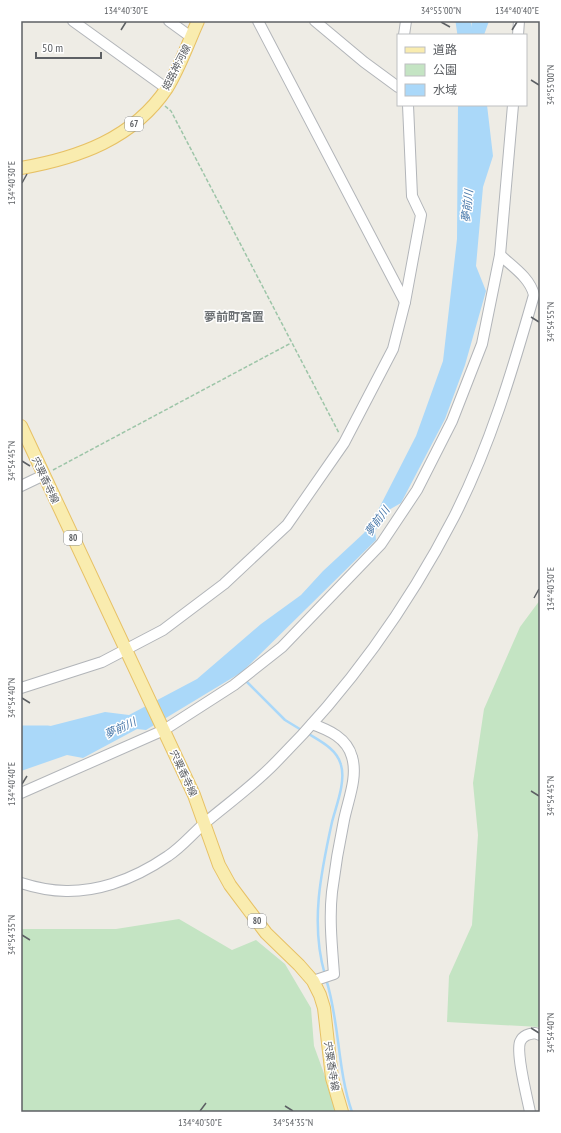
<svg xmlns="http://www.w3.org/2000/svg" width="561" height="1133" viewBox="0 0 561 1133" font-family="'PT Sans Narrow','Noto Sans JP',sans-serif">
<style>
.green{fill:#c4e4c3}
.water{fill:#aad8f9}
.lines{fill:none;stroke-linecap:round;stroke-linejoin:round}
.stream{stroke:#aad8f9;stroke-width:2.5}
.river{stroke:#aad8f9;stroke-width:15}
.minor-casing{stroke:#b2b5b9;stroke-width:12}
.major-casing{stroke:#e7c165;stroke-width:14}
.path{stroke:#9dc5a8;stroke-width:1.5;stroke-dasharray:4 2;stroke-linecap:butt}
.minor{stroke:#fff;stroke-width:10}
.major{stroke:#f9ecaf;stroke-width:12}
.ticks{fill:none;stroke:#5d6064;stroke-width:1.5}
.labels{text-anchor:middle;stroke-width:3;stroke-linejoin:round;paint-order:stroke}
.shield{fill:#fff;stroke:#8e9092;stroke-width:1}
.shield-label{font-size:9px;font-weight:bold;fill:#5d6064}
.street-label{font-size:10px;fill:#5d6064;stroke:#fff}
.water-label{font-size:11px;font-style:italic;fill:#4878aa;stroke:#fff}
.quarter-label{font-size:12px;font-weight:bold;fill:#6e7276;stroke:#fff}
.neatline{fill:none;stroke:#5d6064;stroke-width:1.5}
.ticks-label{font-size:10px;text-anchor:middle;fill:#5d6064}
</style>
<rect width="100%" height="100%" fill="#eeece5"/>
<g class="green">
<path d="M540 600V1027L447 1022 449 976 472 925 478 835 473 783 484 709 520 627Z"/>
<path d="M179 919 232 950 256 940 285 964 311 1008 314 1046 338 1112H21V929H116Z"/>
</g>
<g class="water">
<path d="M472 21H489L484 35H470Z"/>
<path d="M458 105H487L493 156 483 187 476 266 486 291 465 365 445 419 401 503 387 511 375 531 376 540 242 672 146 730 137 729 83 758 67 755 21 771V740L31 731 105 712 129 715 197 679 261 624 301 595 323 571 364 533 372 522 416 436 443 361 457 239Z"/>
</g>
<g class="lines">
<g class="stream">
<path d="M245 680 285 720 303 731"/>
<path d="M307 733C320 741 337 749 341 765 346 782 336 806 332 822 321 872 310 924 325 975"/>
<path d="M326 979C340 1023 337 1069 352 1112"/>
</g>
<g class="river">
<path d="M463 21 465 35"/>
<path d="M21 733H48"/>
</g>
<g class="minor-casing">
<g id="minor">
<path d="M73 21 166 88"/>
<path d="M169 21 191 37"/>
<path d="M258 21 405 302"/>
<path d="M315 21 364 62 398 87"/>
<path d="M404 35 406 21"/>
<path d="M518 35 519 21"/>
<path d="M21 486 44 475"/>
<path d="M21 688 102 662 163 630 224 584 287 525 344 443 393 349 405 302 421 215 412 196 408 105"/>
<path d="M312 724C329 730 347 738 352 757 358 777 348 800 344 820 339 844 335 868 332 892 329 919 332 947 334 974L313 981"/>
<path d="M21 793 164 730 234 685 282 647 381 544 417 490 452 421 482 344 500 255 513 105"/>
<path d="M21 883C52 893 80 894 112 884 131 878 152 867 168 856 182 847 193 833 206 822 230 802 255 784 276 762 347 691 408 606 454 517 490 446 512 372 534 295 530 278 513 267 500 255"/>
<path d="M530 1112C527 1097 516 1054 520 1042 523 1035 529 1034 535 1033L540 1035"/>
</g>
</g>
<g class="major-casing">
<g id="major">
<path d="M21 168C78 158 133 139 167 88 180 67 188 43 198 21"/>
<path d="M21 426 194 795 219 865 230 885 266 933 299 965 313 981 320 995 324 1008 332 1078 342 1112"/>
</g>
</g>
<g class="path">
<path d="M165 106 171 111 339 433"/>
<path d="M53 470 291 343"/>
</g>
<use href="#minor" class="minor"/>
<use href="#major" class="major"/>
</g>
<path class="ticks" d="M441 22 450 27M121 30 126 22M512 30 517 22M531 80 539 85M22 183 27 174M531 317 539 322M22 461 30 466M534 598 539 589M22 698 30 703M22 784 27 776M531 791 539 796M22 935 30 940M531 1028 539 1033M285 1106 293 1111M200 1111 206 1103"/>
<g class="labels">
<g class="shield">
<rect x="125" y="117" width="18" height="14" rx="3"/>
<rect x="64" y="531" width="18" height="14" rx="3"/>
<rect x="248" y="914" width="18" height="14" rx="3"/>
</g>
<g class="shield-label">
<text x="134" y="127">67</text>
<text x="73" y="541">80</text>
<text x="257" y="924">80</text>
</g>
<g class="street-label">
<text transform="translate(176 67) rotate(-63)" y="4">姫路神河線</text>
<text transform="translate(46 480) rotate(65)" y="4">宍粟香寺線</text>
<text transform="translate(184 773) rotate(65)" y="4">宍粟香寺線</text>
<text transform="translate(332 1066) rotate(81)" y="4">宍粟香寺線</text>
</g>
<g class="water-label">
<text transform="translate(467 206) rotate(-84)" y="4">夢前川</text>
<text transform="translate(377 521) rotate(-54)" y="4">夢前川</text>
<text transform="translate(120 728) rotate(-25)" y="4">夢前川</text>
</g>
<g class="quarter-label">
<text x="234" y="321">夢前町宮置</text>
</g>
</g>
<rect width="561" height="1133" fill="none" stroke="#ffffff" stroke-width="44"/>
<rect x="397" y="34" width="130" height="72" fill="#ffffff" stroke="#bebfc1"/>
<rect x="405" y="47" width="20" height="6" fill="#f9ecaf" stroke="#bebfc1"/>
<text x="433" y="54" font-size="12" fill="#5d6064">道路</text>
<rect x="405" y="64" width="20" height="12" fill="#c4e4c3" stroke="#bebfc1"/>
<text x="433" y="74" font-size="12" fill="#5d6064">公園</text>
<rect x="405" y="84" width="20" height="12" fill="#aad8f9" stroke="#bebfc1"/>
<text x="433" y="94" font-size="12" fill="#5d6064">水域</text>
<path d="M36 52v6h65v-6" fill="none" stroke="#5d6064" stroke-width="2"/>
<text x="42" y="52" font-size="12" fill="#5d6064" stroke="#ffffff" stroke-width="3" paint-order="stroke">50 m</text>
<rect x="22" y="22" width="517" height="1089" class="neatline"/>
<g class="ticks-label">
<text x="126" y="14">134°40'30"E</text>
<text x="441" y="14">34°55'00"N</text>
<text x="517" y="14">134°40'40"E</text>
<text transform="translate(550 85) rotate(-90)" y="4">34°55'00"N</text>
<text transform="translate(11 183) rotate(-90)" y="4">134°40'30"E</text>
<text transform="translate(550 322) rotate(-90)" y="4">34°54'55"N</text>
<text transform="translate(11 461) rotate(-90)" y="4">34°54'45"N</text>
<text transform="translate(550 589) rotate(-90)" y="4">134°40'50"E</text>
<text transform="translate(11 698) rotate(-90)" y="4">34°54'40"N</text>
<text transform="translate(11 784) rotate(-90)" y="4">134°40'40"E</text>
<text transform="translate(550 796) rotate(-90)" y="4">34°54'45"N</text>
<text transform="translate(11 935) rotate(-90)" y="4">34°54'35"N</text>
<text transform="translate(550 1033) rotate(-90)" y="4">34°54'40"N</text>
<text x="200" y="1126">134°40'50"E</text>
<text x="293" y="1126">34°54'35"N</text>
</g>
</svg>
